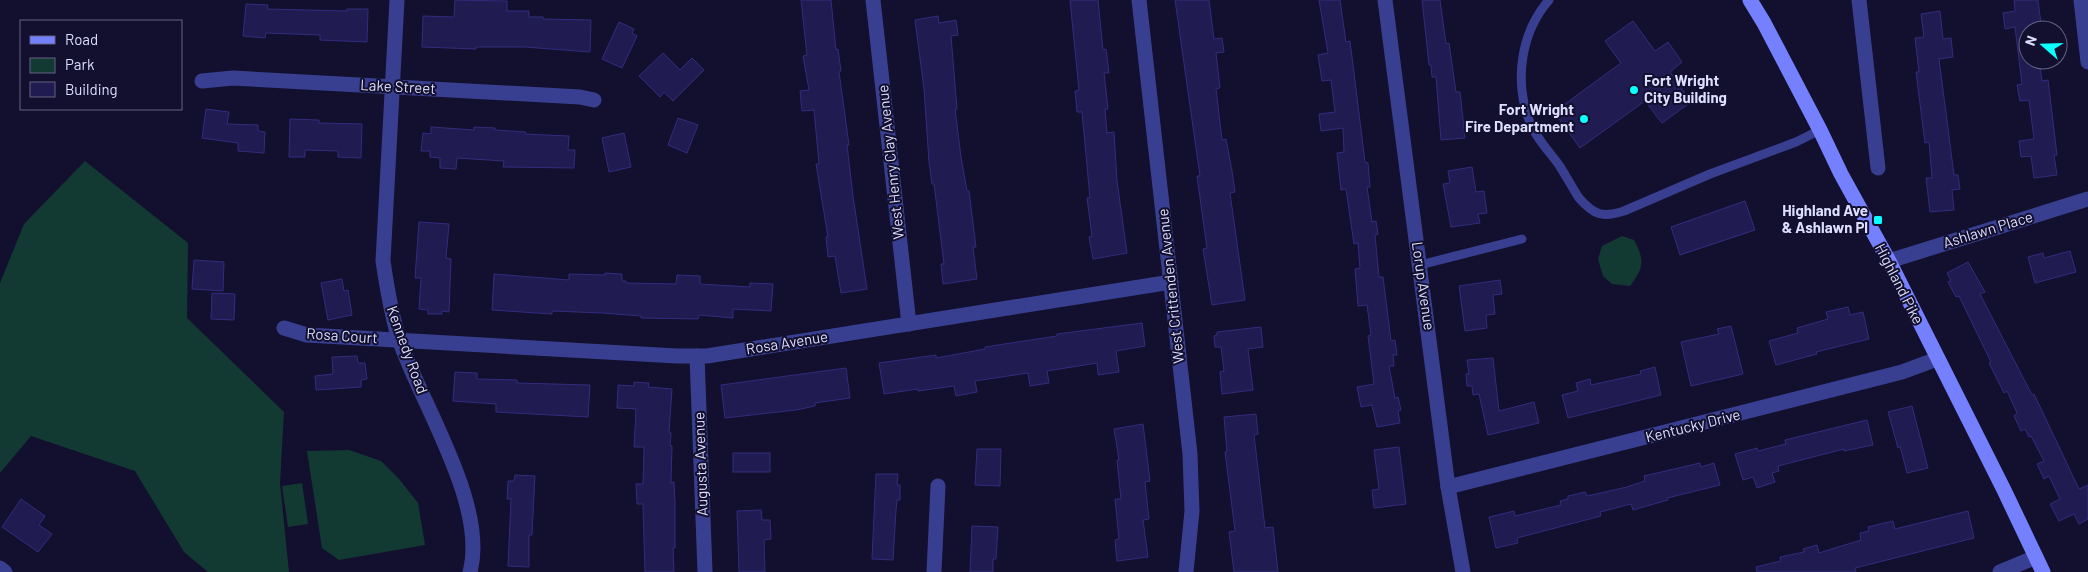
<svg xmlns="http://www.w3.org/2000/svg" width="2088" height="572" viewBox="0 0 2088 572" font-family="Barlow,sans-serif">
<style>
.green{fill:#133933}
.building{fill:#201b50;stroke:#332c7e}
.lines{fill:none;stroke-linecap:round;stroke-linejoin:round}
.lane{stroke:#393f90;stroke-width:9}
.street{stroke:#393f90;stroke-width:15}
.secondary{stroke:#7580ff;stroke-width:15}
.poi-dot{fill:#0afffe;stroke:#12102e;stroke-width:2}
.labels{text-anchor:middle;stroke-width:4;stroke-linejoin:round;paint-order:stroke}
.poi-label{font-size:15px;font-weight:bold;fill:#dedeff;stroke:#12102e;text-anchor:end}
.street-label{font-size:15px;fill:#dedeff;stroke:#12102e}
</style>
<rect width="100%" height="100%" fill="#12102e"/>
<g class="green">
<path d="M85 161 188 243 187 318 284 412 280 483 289 572H208L184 552 135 471 31 436 0 473V283L24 224Z"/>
<path d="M1622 236 1634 240C1645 261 1644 267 1630 286L1612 284 1603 276 1598 259 1602 246Z"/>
<path d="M349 450 381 461 399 479 418 503 425 545 339 560 322 548 307 451Z"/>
<path d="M302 483 308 524 288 527 282 486Z"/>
</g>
<g class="building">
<path d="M455 0 507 1V11H529V17H543V19L591 20 590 52 525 47H476V49L422 47 423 16 454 17Z"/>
<path d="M801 0H831L836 50 838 49 841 71 839 72 849 145H847L853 196 867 289 841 293 835 256 828 257 826 237H828L816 164H819L814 110 802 111 800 91 809 90 803 56 807 55Z"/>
<path d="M1070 0H1098L1103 50 1106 49 1109 73H1104L1108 109H1105L1107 133 1114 132 1117 181 1127 253 1093 259 1089 237 1092 236 1087 198H1090L1082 112H1077L1075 91 1079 90Z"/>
<path d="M1175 0H1209L1214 39 1222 38 1224 52 1216 53 1220 88 1216 89 1222 140 1226 139 1232 171 1235 192 1230 193 1245 300 1212 305 1203 249 1207 248 1197 176H1200Z"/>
<path d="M1319 0H1340L1346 42 1350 41 1365 162 1368 163 1370 187H1367L1372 222 1376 221 1378 234 1375 235 1379 277H1383L1391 341 1395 340 1397 355H1393L1394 366H1389L1395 398 1398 397 1401 410 1398 411 1400 423 1377 427 1372 405 1361 407 1357 387 1374 384 1368 336 1371 335 1367 305 1358 306 1355 269 1360 268 1358 243 1354 244 1346 189 1341 190 1337 153 1344 152 1343 128 1321 131 1319 114 1335 112 1331 80 1322 81 1318 55 1328 53Z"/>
<path d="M1422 0H1440L1446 44 1449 43 1456 92H1460L1465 138 1441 140 1436 77H1432L1431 65H1429Z"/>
<path d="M2014 0H2038L2041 24 2028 26V60H2039L2042 81 2048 80 2057 155H2054L2057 175 2034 178 2031 156 2021 157 2019 141 2034 139 2029 100 2020 101 2017 85 2022 84 2015 27 2005 29 2003 13 2015 11Z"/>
<path d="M246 4 268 5 267 9 347 11V9H368L367 42 320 40V35L266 33 265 38 243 36Z"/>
<path d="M1940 11 1943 39 1951 38 1953 57 1939 59 1954 175H1958L1960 189 1952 190 1954 210 1930 212 1926 178H1932L1929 142 1925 143 1916 72H1919L1915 38 1924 37 1921 14Z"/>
<path d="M938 16 939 23 956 20 958 35 951 36 957 109H955L961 157 967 191H969L976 247H973L977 279 943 284 941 264H944L934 184H932L929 162 924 89 915 20Z"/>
<path d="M1633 21 1655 51 1668 42 1682 62 1670 72 1691 102 1662 123 1645 101 1580 148 1554 112 1621 63 1605 41Z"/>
<path d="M619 22 634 29 632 33 637 36 622 68 602 59Z"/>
<path d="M663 53 680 70 692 58 704 70 673 101 664 92 660 97 639 76Z"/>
<path d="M206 109 229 112 227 124 258 125V131L265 132 264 153 238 151V143L202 138Z"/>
<path d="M678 118 698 125 687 153 668 145Z"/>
<path d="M290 119 319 120V123L362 124 361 158 338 157V151L305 150V157H289Z"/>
<path d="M431 127 474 130V127L495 128V130L526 132 525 134 569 136 568 150H575L574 168 503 167 504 161 457 158 456 169 440 168V158L430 157V151H421L423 133 431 134Z"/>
<path d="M624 133 631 167 609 172 602 138Z"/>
<path d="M1472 167 1476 192 1484 191 1487 213 1478 214 1480 223 1451 227 1443 184 1450 183 1448 171Z"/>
<path d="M1745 201 1755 230 1680 255 1671 227Z"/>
<path d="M419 222 449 224 446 258 451 259 449 312 442 311V314H428V310L419 309 421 278H415Z"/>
<path d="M2070 251 2076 272 2035 283 2028 257 2043 253 2044 258Z"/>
<path d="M194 260 224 262 223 291 192 289Z"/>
<path d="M1968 262 1985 292 1980 294 2032 395 2034 394 2079 489 2088 485V519L2079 524 2074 514 2059 521 2050 504 2060 499 2049 476 2044 479 2037 464 2044 461 2031 436 2029 437 2025 429 2021 431 2014 416 2017 413 2007 391 2004 393 1989 363 1991 362 1959 296 1956 297 1948 282 1951 281 1947 273Z"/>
<path d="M605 273 622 274V281H626V283L676 284 677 275 700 276V284L750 287V283L773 284 771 311 733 309V318L699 315 698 319 641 318V316L602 313 552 311V314L492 310 494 274 569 280V274L605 275Z"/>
<path d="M342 279 344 291 348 290 352 315 328 320 321 283Z"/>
<path d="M1500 280 1502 294 1493 295 1495 314 1486 315 1487 328 1465 331 1459 286Z"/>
<path d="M212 293 235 294 234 320 211 319Z"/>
<path d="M1848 307 1850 315 1863 312 1869 339 1816 352 1817 354 1776 365 1769 341 1798 333 1797 328 1828 319 1826 312Z"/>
<path d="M1142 323 1145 346 1116 351 1119 372 1098 375 1097 363 1047 371 1049 383 1030 386 1028 373 975 381 977 392 956 396 954 386 918 391V389L884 394 879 363 936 355V358L985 349V347L1057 336V334Z"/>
<path d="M1731 326 1743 374 1691 386 1681 342 1719 334 1717 329Z"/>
<path d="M1261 327 1263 347 1248 349 1253 390 1222 394 1220 372 1224 371 1221 347H1215L1214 336 1217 335V332Z"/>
<path d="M357 356 358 363H365L367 379 361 380V387L316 390 315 376 333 374 332 357Z"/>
<path d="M1493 358 1499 411 1534 402 1539 423 1488 435 1479 394 1473 395 1472 386H1467L1466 374H1469L1467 360Z"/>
<path d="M1655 367 1661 395 1568 418 1562 395 1578 391 1576 383 1590 379 1591 385 1641 374 1640 371Z"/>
<path d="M846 368 850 398 815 403V406L796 410 725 418 721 385Z"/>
<path d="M455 372 477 373V379L517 380V383L590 385 588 417 496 412V404L453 401Z"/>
<path d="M634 382 649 383 648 387 672 389 669 432 671 433 670 446H672L671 483 674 482 675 503V548H673L674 572H645L643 504H637L636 484H643L644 447H634L636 409 617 408 618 385 634 386Z"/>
<path d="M1912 406 1928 468 1907 473 1900 446 1898 448 1888 412Z"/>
<path d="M1256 414 1258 434 1254 435 1265 528 1273 527 1278 572H1234L1229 532 1235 531 1225 452 1227 451 1224 417Z"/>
<path d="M1867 420 1873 445 1844 451V449L1778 466 1779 471 1772 473 1775 482 1757 488 1753 477 1743 480 1735 454 1757 448 1758 451 1786 444 1785 440Z"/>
<path d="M1143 424 1150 481 1145 482 1149 519 1143 520 1148 557 1117 561 1115 540 1119 539 1115 499H1121L1117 460H1119L1114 429Z"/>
<path d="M1399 447 1406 504 1374 508 1372 490 1379 489 1374 450Z"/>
<path d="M977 449H1001L1000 486 975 485Z"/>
<rect x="733" y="453" width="37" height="19"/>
<path d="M1700 463 1701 467 1714 463 1720 485 1667 498 1668 500 1633 510 1631 504 1600 512 1601 516 1517 538 1518 543 1496 548 1489 517 1514 511 1515 516 1561 505 1560 501 1568 499V496L1585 492 1587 496 1627 487 1645 481 1644 476Z"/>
<path d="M876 474H898L897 485H900V500H897L896 510 893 560 872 559Z"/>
<path d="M515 475 535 476 532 535H529V567L508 566 511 499H507L508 481H514Z"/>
<path d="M21 499 45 516 39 525 52 534 38 552 2 527Z"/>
<path d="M761 510 762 520H770L771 539 764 540 765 572H739L737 511Z"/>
<path d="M1968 511 1974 538 1855 568 1856 572H1757L1756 567 1781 561 1780 557 1804 552 1803 549 1817 545 1819 553 1861 540 1860 533 1869 531 1868 527 1893 521 1895 529 1903 527Z"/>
<path d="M972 526 998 527 996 559H993V572H970Z"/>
</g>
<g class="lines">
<g class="lane">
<path d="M1549 0C1521 32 1514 80 1529 120 1535 137 1549 151 1559 165 1566 176 1572 187 1579 198 1594 215 1602 218 1624 211L1710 174 1796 142 1820 130"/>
<path d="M1420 265 1522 239"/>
</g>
<g class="street">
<path d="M397 0 383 261C387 288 391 314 399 339 421 404 488 505 470 572"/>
<path d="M873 0 909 324"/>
<path d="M1139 0 1190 454 1192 511 1186 572"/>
<path d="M1385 0 1448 487 1463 572"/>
<path d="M1859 0 1878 168"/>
<path d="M2081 0 2088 62"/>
<path d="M202 81 233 78 580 97 594 100"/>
<path d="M1889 261 2088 199"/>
<path d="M284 328 307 335 677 356H707L1171 282"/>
<path d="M697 356 705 572"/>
<path d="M1448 487 1902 372 1937 359"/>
<path d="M0 568 5 572"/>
<path d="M934 572 938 486"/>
<path d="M2000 572 2036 557"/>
</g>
<path class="secondary" d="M1750 0 1764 23 1820 130 1841 174 1889 261 2004 490 2043 572"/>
</g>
<g class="poi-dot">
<circle cx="1634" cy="90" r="5"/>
<circle cx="1584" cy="119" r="5"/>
<rect x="1873" y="215" width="10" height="10" rx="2.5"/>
</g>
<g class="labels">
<g class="poi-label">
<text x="1644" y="86" text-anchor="start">Fort Wright<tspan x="1644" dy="17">City Building</tspan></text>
<text x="1574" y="115">Fort Wright<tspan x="1574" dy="17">Fire Department</tspan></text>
<text x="1868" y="216">Highland Ave<tspan x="1868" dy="17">&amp; Ashlawn Pl</tspan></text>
</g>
<g class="street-label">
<text transform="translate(398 87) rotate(3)" y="5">Lake Street</text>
<text transform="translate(891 162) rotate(-96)" y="5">West Henry Clay Avenue</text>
<text transform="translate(1988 230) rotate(-17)" y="5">Ashlawn Place</text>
<text transform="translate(1899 284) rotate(63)" y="5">Highland Pike</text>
<text transform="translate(1171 286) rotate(-96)" y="5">West Crittenden Avenue</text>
<text transform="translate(1423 286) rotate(82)" y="5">Lorup Avenue</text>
<text transform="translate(342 336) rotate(4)" y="5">Rosa Court</text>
<text transform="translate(787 343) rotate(-9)" y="5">Rosa Avenue</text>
<text transform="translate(407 350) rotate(70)" y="5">Kennedy Road</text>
<text transform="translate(1693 426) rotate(-14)" y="5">Kentucky Drive</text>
<text transform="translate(701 464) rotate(-92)" y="5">Augusta Avenue</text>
</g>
</g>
<rect x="20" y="20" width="162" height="90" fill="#12102e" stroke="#646282"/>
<rect x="30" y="36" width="25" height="8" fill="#7580ff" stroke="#646282"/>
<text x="65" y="45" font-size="15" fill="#dedeff">Road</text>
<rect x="30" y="58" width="25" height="15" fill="#133933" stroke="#646282"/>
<text x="65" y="70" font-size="15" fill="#dedeff">Park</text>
<rect x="30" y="82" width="25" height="15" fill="#201b50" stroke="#646282"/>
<text x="65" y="95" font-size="15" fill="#dedeff">Building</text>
<g transform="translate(2043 45) rotate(290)"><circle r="24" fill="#12102e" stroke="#646282"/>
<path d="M0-4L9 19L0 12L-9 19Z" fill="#0afffe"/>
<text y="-8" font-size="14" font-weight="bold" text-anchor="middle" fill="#dedeff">N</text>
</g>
</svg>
